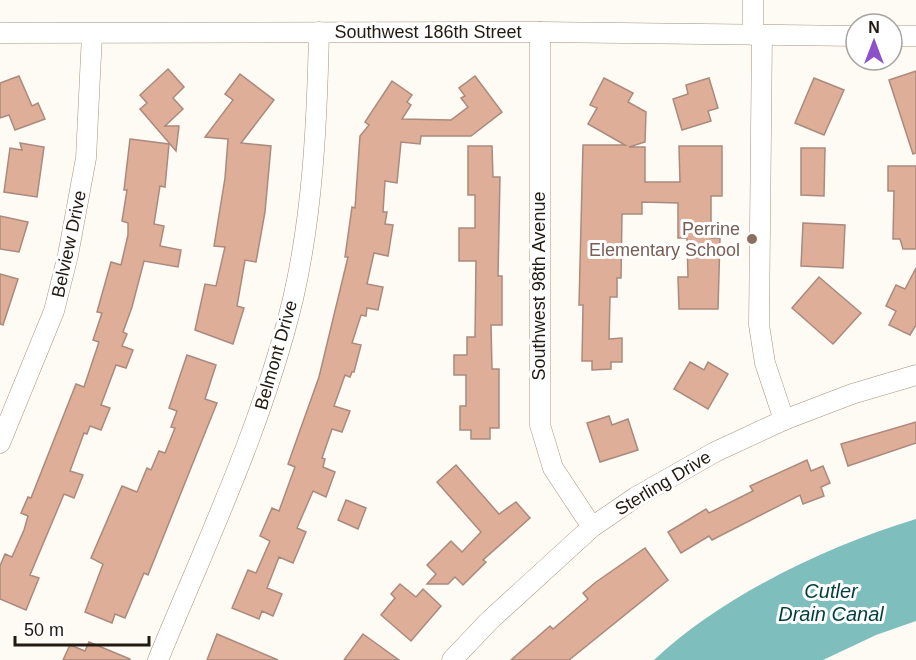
<svg xmlns="http://www.w3.org/2000/svg" width="916" height="660" viewBox="0 0 916 660" font-family="Arial,sans-serif">
<style>
.water{fill:#7ebebd}
.building{fill:#dfae99;stroke:#aa8a7d;stroke-width:1.5}
.lines{fill:none;stroke-linecap:round;stroke-linejoin:round}
.minor-casing{stroke:#a8937b;stroke-width:21}
.minor{stroke:#fff;stroke-width:20}
.education-dot{fill:#8d6e63;stroke:#fff;stroke-width:2}
.labels{text-anchor:middle;stroke-width:6;stroke-linejoin:round;paint-order:stroke}
.street-label{font-size:18px;fill:#221a11;stroke:#fff}
.education-label{font-size:18px;fill:#785e54;stroke:#fff;text-anchor:end}
.water-label{font-size:20px;font-style:italic;fill:#003e3f;stroke:#fff}
</style>
<rect width="100%" height="100%" fill="#fefaf4"/>
<path class="water" d="M916 519V621L876 635 823 660H654C722 596 827 546 916 519Z"/>
<g class="building">
<path d="M168 69 184 87 173 98 183 109 165 126H179L176 151 140 109 147 103 140 95Z"/>
<path d="M916 71V153L913 154 889 80Z"/>
<path d="M240 74 274 100 241 143 271 146 265 212 256 262 245 260 237 306 244 308 233 344 195 330 205 284 216 286 225 247 214 246 225 178 228 139 205 137 233 100 225 94Z"/>
<path d="M19 76 32 106 38 103 45 119 15 130 9 115 0 118V83Z"/>
<path d="M475 76 502 112 471 136H421L420 144 401 142 397 183 385 181 383 212H387L385 224 393 225 388 256 374 253 367 284 383 287 378 310 367 308 366 316 361 315 352 343 361 345 354 372H352L350 377 345 375 334 406 350 411 342 432 332 429 322 458 325 459 323 467 335 472 326 497 313 491 297 528 306 532 293 563 279 557 267 588 282 594 273 616 262 611 259 619 232 608 248 570 256 573 270 541 260 536 272 508 279 511 295 467 288 464 319 377 348 257H345L352 207 355 208 360 136 369 125 365 122 392 81 412 95 407 102 411 105 402 119 451 120 468 107 461 98 465 96 459 88Z"/>
<path d="M604 78 633 93 628 102 646 112 645 142 629 147H645V182H680L679 146H722V196H711V238H720L718 309H679L678 277H688L687 238H678V203L642 202V214H622L621 278H617V297H610L609 339 622 338V362H611V369L592 370V361H582L583 305H579L583 145H625L588 124 597 108 590 105Z"/>
<path d="M709 78 718 108 708 111 711 121 682 130 673 99 688 94 686 85Z"/>
<path d="M814 78 844 90 824 135 795 123Z"/>
<path d="M130 139 169 144 165 187 160 186 154 224 164 226 160 246 181 250 178 267 144 261 132 307 123 332 127 334 122 346 133 350 126 368 116 365 101 405 110 408 101 430 90 426 87 434 84 433 70 471 83 475 74 498 64 494 30 575 39 578 26 610 0 599V566L5 554 12 557 24 530 28 516 21 513 28 497 31 498 76 384 84 387 99 342 93 340 102 313 97 312 111 262 121 265 128 235V223L122 221 127 190H124Z"/>
<path d="M20 143 44 147 37 197 4 192 10 148 22 150Z"/>
<path d="M468 146H492L493 177H500L498 276H502V325H491L492 369H499V428H490V439H471V430H460V406H466V375H454V355H467V337H475L476 261H459V228H475V195H468Z"/>
<path d="M801 148H825L824 196 801 195Z"/>
<path d="M888 166H916V249H903L900 239H893L894 191H888Z"/>
<path d="M0 216 28 222 19 252 0 249Z"/>
<path d="M803 223 845 225 843 268 801 266Z"/>
<path d="M916 268V325L910 335 889 325 896 311 886 306 896 285 905 289Z"/>
<path d="M0 274 18 279 3 325 0 324Z"/>
<path d="M819 277 861 313 833 344 792 308Z"/>
<path d="M187 355 216 365 205 399 217 403 148 575 144 573 125 618 115 614 112 623 85 612 103 564 91 558 122 486 137 492 147 468 151 470 159 451 165 453 175 428 171 427 177 411 169 408Z"/>
<path d="M690 362 704 370 708 362 728 374 708 409 674 389Z"/>
<path d="M609 416 612 425 628 419 638 450 600 462 587 423Z"/>
<path d="M916 422V443L848 466 841 444Z"/>
<path d="M807 460 811 471 823 466 830 483 821 487 824 496 803 504 800 495 712 540 709 536 681 553 668 532 706 509 709 513 753 491 750 486Z"/>
<path d="M456 465 499 514 516 502 530 518 483 560 486 562 463 585 455 577 448 584H427L436 574 427 565 451 541 462 552 481 532 437 482Z"/>
<path d="M346 500 366 508 358 529 338 520Z"/>
<path d="M645 548 668 580 569 660H511L550 626 553 629 588 599 583 593 596 582Z"/>
<path d="M400 584 416 597 423 589 441 606 411 641 381 615 395 598 391 594Z"/>
<path d="M217 634 278 660H207Z"/>
<path d="M363 634 399 660H344Z"/>
<path d="M89 642 130 659V660H63L70 645 85 651Z"/>
</g>
<g class="lines">
<g class="minor-casing">
<g id="minor">
<path d="M540 32V425L553 468 592 527"/>
<path d="M0 33 540 32 856 36"/>
<path d="M753 35V0"/>
<path d="M762 35 759 325 765 363 784 420"/>
<path d="M892 36H916"/>
<path d="M0 443 54 311 68 255 86 158 92 34"/>
<path d="M158 660C207 541 263 424 293 299 313 212 317 121 319 32"/>
<path d="M452 660 489 621 592 527 636 497 715 452 784 420 852 394 916 375"/>
</g>
</g>
<use href="#minor" class="minor"/>
</g>
<circle class="education-dot" cx="752" cy="239" r="6"/>
<g class="labels">
<g class="street-label">
<text x="428" y="38">Southwest 186th Street</text>
<text transform="translate(69 244) rotate(-78)" y="6">Belview Drive</text>
<text transform="translate(539 286) rotate(-90)" y="6">Southwest 98th Avenue</text>
<text transform="translate(276 355) rotate(-74)" y="6">Belmont Drive</text>
<text transform="translate(663 483) rotate(-31)" y="6">Sterling Drive</text>
</g>
<g class="education-label">
<text x="740" y="235">Perrine<tspan x="740" dy="21">Elementary School</tspan></text>
</g>
<g class="water-label">
<text x="831" y="598">Cutler<tspan x="831" dy="23">Drain Canal</tspan></text>
</g>
</g>
<g transform="translate(874 42)"><circle r="28" fill="#ffffff" stroke="#a7a3a0" stroke-width="1.5"/>
<path d="M0-4.5L10 22L0 15L-10 22Z" fill="#8c51c8"/>
<text y="-9" font-size="16" font-weight="bold" text-anchor="middle" fill="#221a11">N</text>
</g>
<path d="M15 636v9h134v-9" fill="none" stroke="#221a11" stroke-width="3"/>
<text x="24" y="636" font-size="18" fill="#221a11" stroke="#ffffff" stroke-width="4.5" paint-order="stroke">50 m</text>
</svg>
